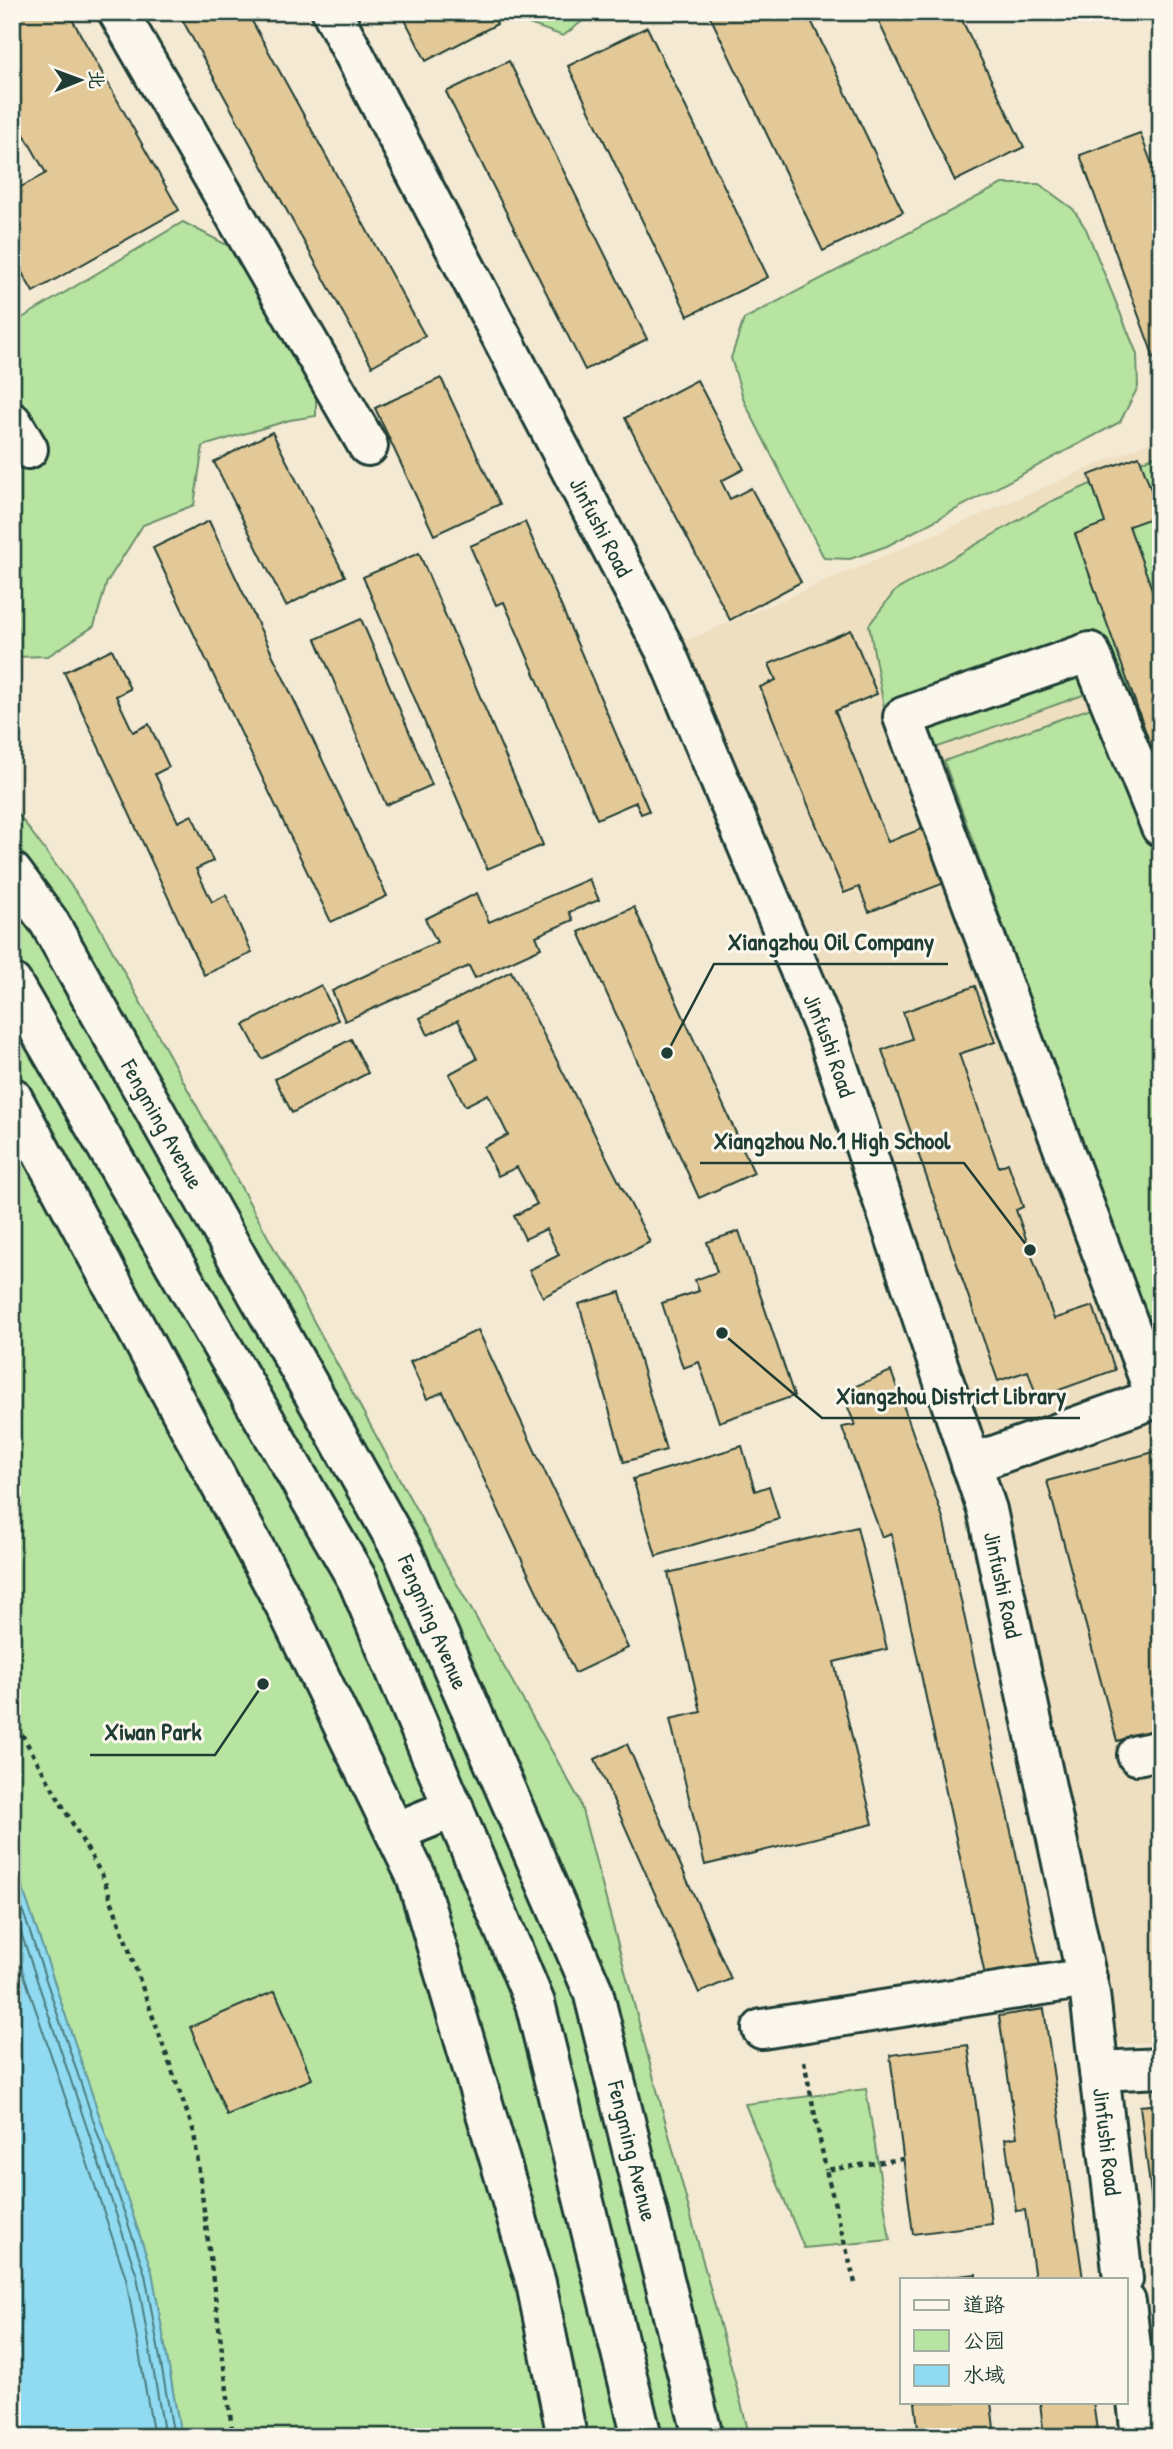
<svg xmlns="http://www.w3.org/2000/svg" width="1173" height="2449" viewBox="0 0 1173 2449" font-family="'Patrick Hand','LXGW WenKai TC',sans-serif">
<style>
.built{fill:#efdfc1}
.green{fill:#b7e4a1;stroke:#6b906a;stroke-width:2}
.water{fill:#90dbf1;stroke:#639ca5;stroke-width:2}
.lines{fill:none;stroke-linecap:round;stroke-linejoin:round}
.shore{stroke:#4c7c80;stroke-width:2}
.building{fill:#e3c998;stroke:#1f3d34;stroke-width:2}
.minor-casing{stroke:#1f3d34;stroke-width:44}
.major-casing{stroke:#1f3d34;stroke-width:44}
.path{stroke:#1f3d34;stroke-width:4.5;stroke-dasharray:5 5;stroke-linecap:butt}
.minor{stroke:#fbf7ec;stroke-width:38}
.major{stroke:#fbf7ec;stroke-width:38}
.labels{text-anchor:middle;stroke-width:6;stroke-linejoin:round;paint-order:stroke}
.street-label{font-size:23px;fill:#1f3d34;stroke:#fbf7ec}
.leader{fill:none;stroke:#1f3d34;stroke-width:2.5}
.callout-dot{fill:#1f3d34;stroke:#fbf7ec;stroke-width:2.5}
.callout-label{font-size:24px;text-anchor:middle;font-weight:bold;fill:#1f3d34;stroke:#fbf7ec;stroke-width:6;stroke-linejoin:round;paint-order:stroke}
</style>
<rect width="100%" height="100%" fill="#f4e9d3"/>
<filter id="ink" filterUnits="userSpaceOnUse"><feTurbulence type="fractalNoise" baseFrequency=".0143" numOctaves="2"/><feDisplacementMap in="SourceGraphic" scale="14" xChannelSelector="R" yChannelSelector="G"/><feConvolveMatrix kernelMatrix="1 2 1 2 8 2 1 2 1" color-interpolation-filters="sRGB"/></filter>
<g filter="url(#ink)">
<path class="built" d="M1161 437V2042L1096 2046 987 1510 665 650Z"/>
<g class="green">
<path d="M523 12H593V13L563 36 529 24Z"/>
<path d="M1002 184H1039L1073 209 1086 229 1137 354 1138 387 1120 422 887 546 850 559 824 558 744 401 731 358 744 319Z"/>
<path d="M183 222 242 253 316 377V416L290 420 203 446 194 505 143 525 107 582 94 626 48 656 14 657 12 324Z"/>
<path d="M1161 453V795L1094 691 930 750 886 718 869 625 895 591 1050 502Z"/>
<path d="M1102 704 1161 867V1329L1150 1333 944 761Z"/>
<path d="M12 806 93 915 449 1570 579 1799 750 2437H181L152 2272 12 1857Z"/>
<path d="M866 2089 890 2240 804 2248 745 2104Z"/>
</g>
<path class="water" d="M12 1857 152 2272 181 2437H12Z"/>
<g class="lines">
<g class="shore">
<path d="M12 1879 145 2274 174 2437"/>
<path d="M12 1906 137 2276 165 2437"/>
<path d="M12 1939 126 2278 154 2437"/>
</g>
</g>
<g class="building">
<path d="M12 12H68L179 210 33 292 12 255V192L46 173 12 113Z"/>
<path d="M178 12H247L425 336 372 366Z"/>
<path d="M401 12H491L497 24 426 61Z"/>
<path d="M708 12H807L903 212 823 251Z"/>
<path d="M874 12H958L1024 147 955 181Z"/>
<path d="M647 27 768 277 688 316 568 66Z"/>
<path d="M509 61 647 339 585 370 446 92Z"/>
<path d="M1140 133 1161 188V377L1080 155Z"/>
<path d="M441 378 500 504 434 535 375 408Z"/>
<path d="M697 380 744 469 721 481 730 499 751 488 801 582 730 620 625 418Z"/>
<path d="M272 432 345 576 286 606 214 462Z"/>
<path d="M1139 456 1160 515 1129 526 1161 614V749L1153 752 1075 534 1105 523 1089 475Z"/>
<path d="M209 521 387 896 331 922 153 548Z"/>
<path d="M525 522 649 811 641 814 636 802 597 819 504 602 496 605 470 546Z"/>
<path d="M419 553 543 845 487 869 363 577Z"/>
<path d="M361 619 432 785 386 805 316 639Z"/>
<path d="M851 630 877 694 835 711 888 842 926 827 947 882 869 912 859 887 844 893 760 687 776 680 769 664Z"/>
<path d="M112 649 130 689 116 696 133 732 149 724 169 767 155 774 178 822 192 815 213 861 196 869 212 902 226 895 252 953 204 975 64 672Z"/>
<path d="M589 879 599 900 569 912 573 920 536 936 541 948 475 978 469 966 345 1021 332 991 437 942 425 919 477 893 489 922Z"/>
<path d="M634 907 754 1173 699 1198 579 932Z"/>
<path d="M511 971 650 1242 543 1297 529 1270 559 1255 546 1229 525 1239 514 1216 537 1204 517 1167 498 1176 484 1147 508 1135 488 1094 465 1106 449 1074 477 1059 458 1020 428 1035 420 1018Z"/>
<path d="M321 985 338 1020 262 1059 244 1025Z"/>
<path d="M975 986 995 1042 959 1054 999 1167 1008 1163 1023 1207 1016 1210 1054 1319 1093 1306 1115 1370 1037 1398 1028 1371 998 1381 882 1050 912 1039 903 1012Z"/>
<path d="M351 1039 368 1073 292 1113 275 1079Z"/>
<path d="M739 1231 794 1396 719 1422 699 1362 683 1368 662 1303 699 1291 695 1280 717 1272 707 1242Z"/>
<path d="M620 1292 666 1450 624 1462 579 1304Z"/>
<path d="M478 1330 628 1648 575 1673 443 1392 427 1399 410 1362Z"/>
<path d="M891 1371 943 1518 1040 1965 986 1980 891 1533 882 1537 842 1427 855 1425 842 1392Z"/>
<path d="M742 1446 755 1491 769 1486 779 1519 656 1556 633 1479Z"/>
<path d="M1161 1450V1729L1117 1741 1047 1481Z"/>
<path d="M857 1527 887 1649 834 1662 873 1824 705 1865 670 1719 701 1712 668 1573Z"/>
<path d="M627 1744 731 1979 699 1993 595 1759Z"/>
<path d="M275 1991 312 2079 227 2115 190 2027Z"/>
<path d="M1044 2009 1083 2279H1035L1025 2210 1016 2211 1005 2139 1017 2137 999 2016Z"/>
<path d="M968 2045 992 2224 913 2234 890 2055Z"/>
<path d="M1161 2104V2275L1140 2106Z"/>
<path d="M976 2274V2279H927Z"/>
<path d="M915 2402H991L995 2437H919Z"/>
<path d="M1040 2402H1093L1098 2437H1044Z"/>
</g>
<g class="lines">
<g class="minor-casing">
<g id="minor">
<path d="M118 12 368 446"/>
<path id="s1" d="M332 12 665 650 828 1037 987 1510 1090 1994 1123 2279"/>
<path d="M12 422 28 449"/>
<path d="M12 1097 285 1605 416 1876 536 2283 567 2437"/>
<path d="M971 1464 1156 1398 903 717 1090 652 1161 827"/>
<path d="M1137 1755 1161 1750"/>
<path d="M395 1832 454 1808"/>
<path d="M762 2029 1087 1978"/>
<path d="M1099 2071 1161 2068"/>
<path d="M1126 2302 1141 2437"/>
</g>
</g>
<g class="major-casing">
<g id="major">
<path id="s2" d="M12 872 49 922 404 1555 593 1991 703 2437"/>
<path d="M12 983 358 1581 535 2003 642 2437"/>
</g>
</g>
<g class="path">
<path d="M12 1717 103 1877 194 2132 233 2437"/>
<path d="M804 2061 826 2170"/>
<path d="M855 2283 826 2170 903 2159"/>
</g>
<use href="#minor" class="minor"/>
<use href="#major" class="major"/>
</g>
</g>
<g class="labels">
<g class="street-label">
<text dy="8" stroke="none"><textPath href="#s1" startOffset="581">Jinfushi Road</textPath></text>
<text dy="8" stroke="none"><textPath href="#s1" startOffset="1148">Jinfushi Road</textPath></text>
<text dy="8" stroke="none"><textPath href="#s2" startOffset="294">Fengming Avenue</textPath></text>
<text dy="8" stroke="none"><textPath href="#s1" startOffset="1715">Jinfushi Road</textPath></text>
<text dy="8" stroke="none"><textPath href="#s2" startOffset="861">Fengming Avenue</textPath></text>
<text dy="8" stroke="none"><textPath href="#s1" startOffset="2282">Jinfushi Road</textPath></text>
<text dy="8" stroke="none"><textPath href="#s2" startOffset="1428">Fengming Avenue</textPath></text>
</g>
</g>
<path class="leader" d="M667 1053L714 964H948M1030 1250L964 1163H700M722 1333L822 1418H1080M263 1684L215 1755H90"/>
<g class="callout-dot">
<circle cx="667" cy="1053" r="7"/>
<circle cx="1030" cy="1250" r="7"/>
<circle cx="722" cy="1333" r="7"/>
<circle cx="263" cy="1684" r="7"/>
</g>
<g class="callout-label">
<text x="831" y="950">Xiangzhou Oil Company</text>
<text x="832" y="1149">Xiangzhou No.1 High School</text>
<text x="951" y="1404">Xiangzhou District Library</text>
<text x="153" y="1740">Xiwan Park</text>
</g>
<rect width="1173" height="2449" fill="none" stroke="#fbf7ec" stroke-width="42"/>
<rect x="21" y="21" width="1131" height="2407" fill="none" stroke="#1f3d34" stroke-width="2.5" filter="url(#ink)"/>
<rect x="900" y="2278" width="228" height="126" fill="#fbf7ec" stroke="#a3ada2" stroke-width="2"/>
<rect x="914" y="2300" width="35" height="10" fill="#fbf7ec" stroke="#a3ada2" stroke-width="2"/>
<text x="963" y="2312" font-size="21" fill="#1f3d34">道路</text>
<rect x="914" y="2330" width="35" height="21" fill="#b7e4a1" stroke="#a3ada2" stroke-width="2"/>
<text x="963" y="2348" font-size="21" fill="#1f3d34">公园</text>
<rect x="914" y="2365" width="35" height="21" fill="#90dbf1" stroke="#a3ada2" stroke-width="2"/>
<text x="963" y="2382" font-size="21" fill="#1f3d34">水域</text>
<g transform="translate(80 80) rotate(89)" stroke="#fbf7ec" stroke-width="5" paint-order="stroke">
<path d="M0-5L12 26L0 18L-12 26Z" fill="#1f3d34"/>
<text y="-10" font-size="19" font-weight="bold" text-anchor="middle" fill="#1f3d34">北</text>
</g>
</svg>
